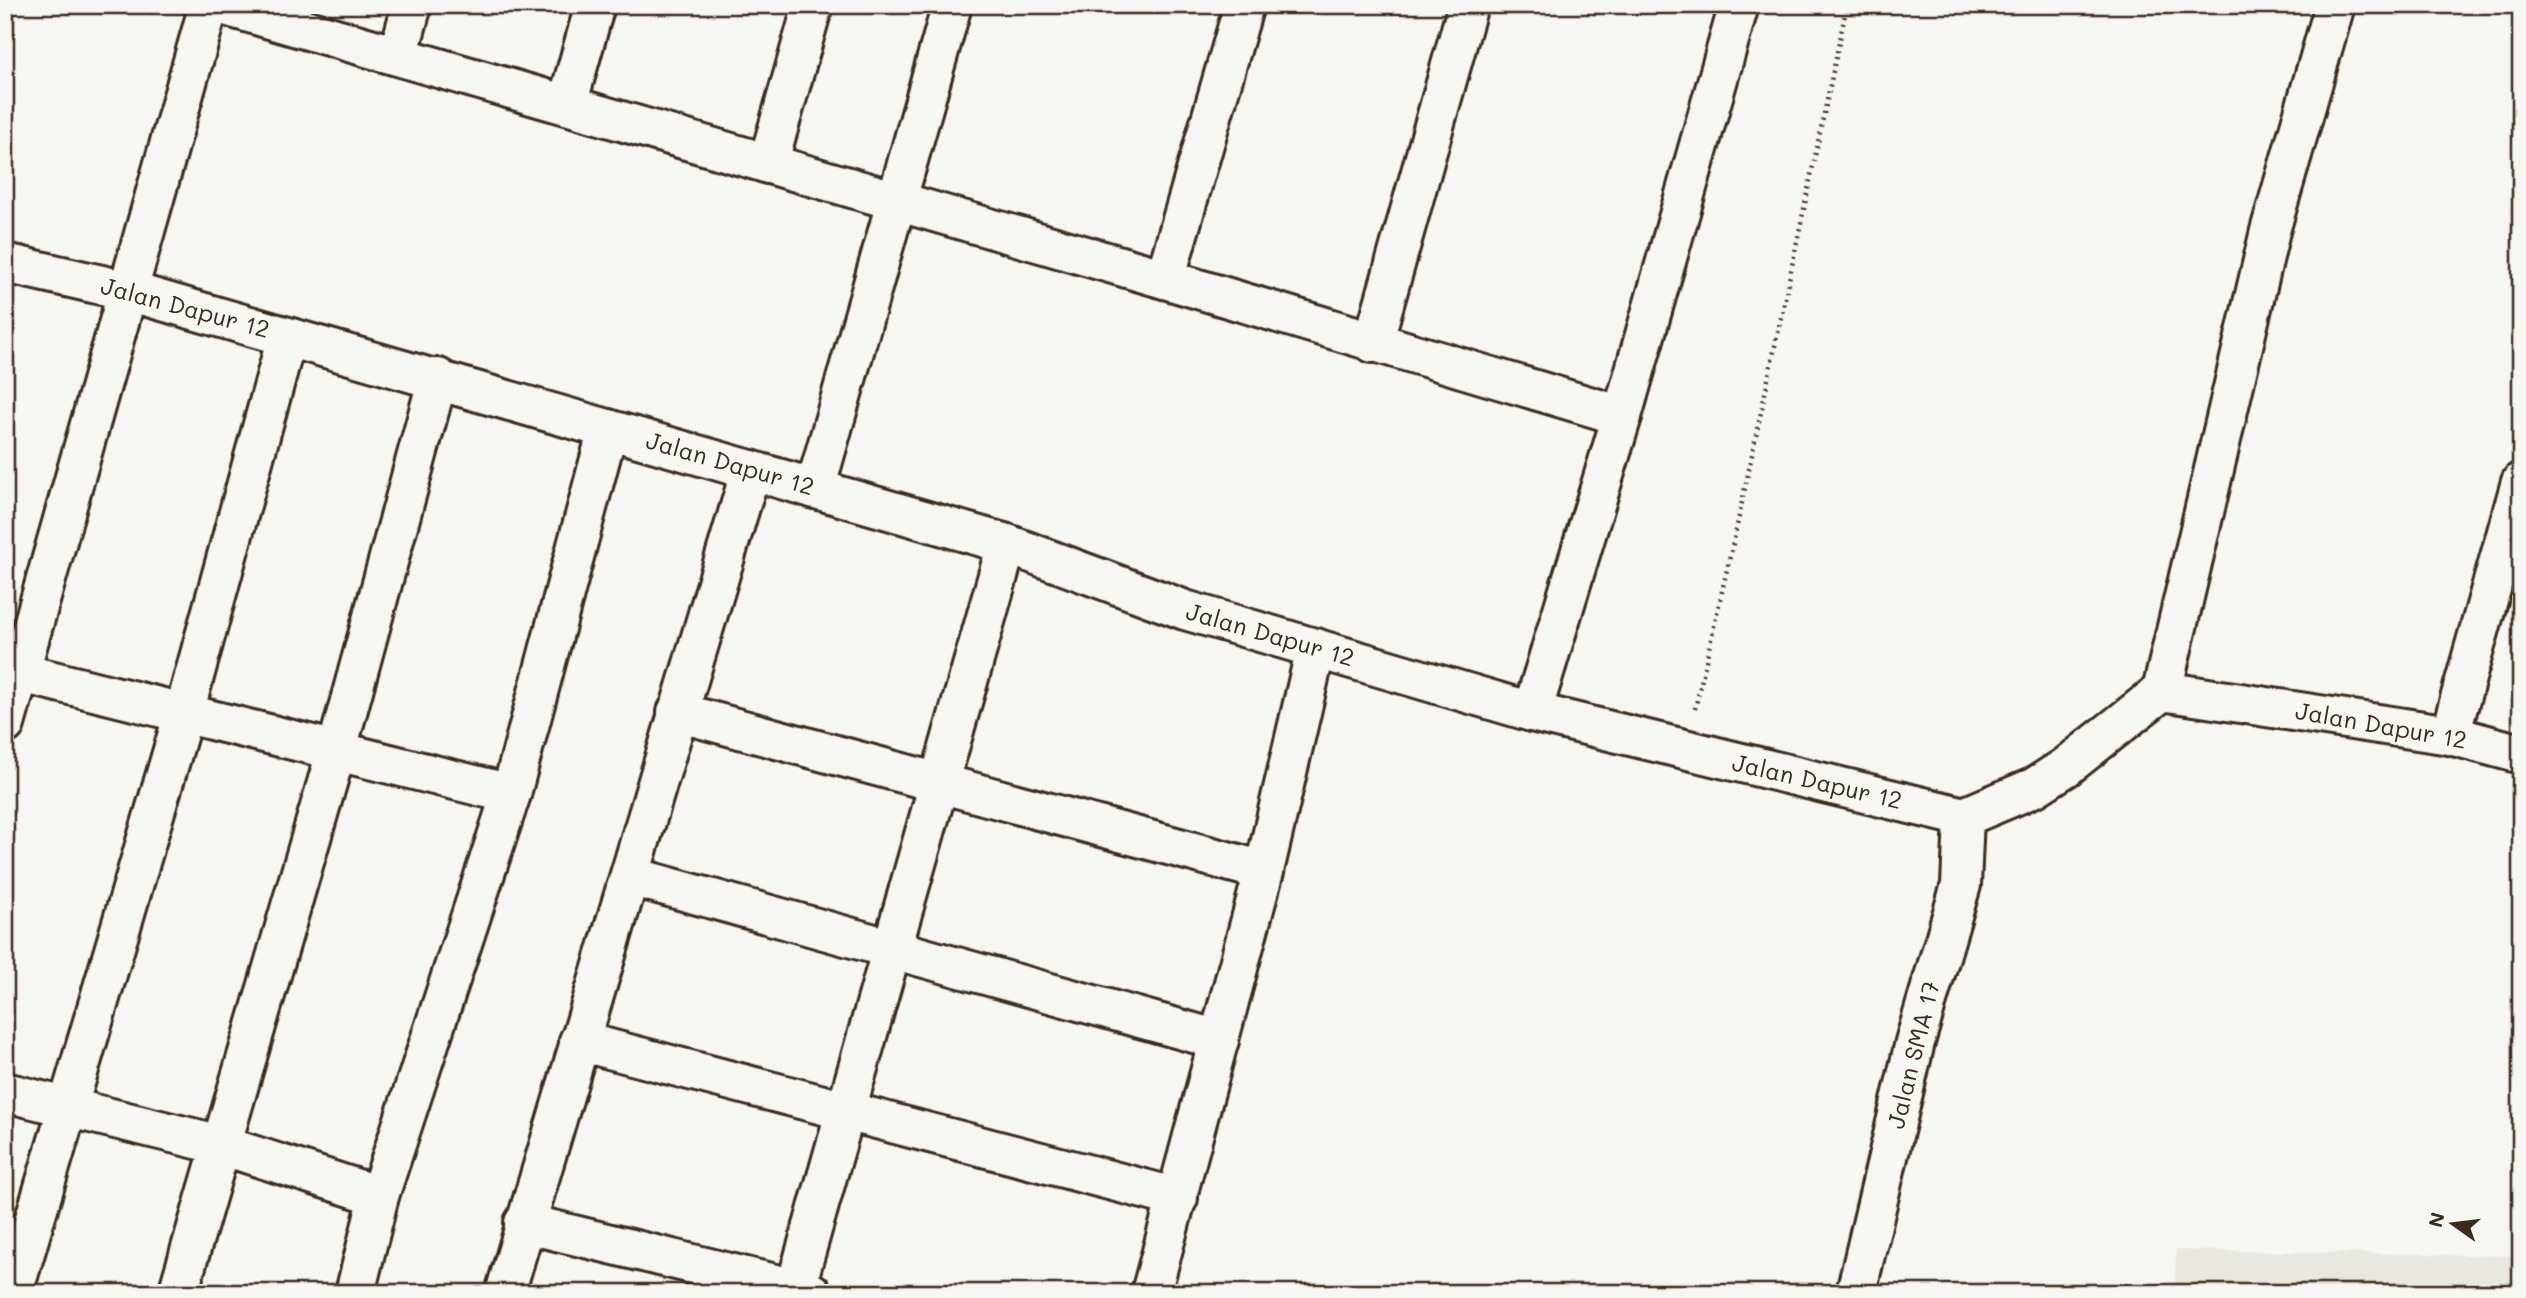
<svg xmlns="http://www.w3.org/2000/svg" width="2526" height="1298" viewBox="0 0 2526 1298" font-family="Mali,sans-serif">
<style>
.built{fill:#e8e7e2}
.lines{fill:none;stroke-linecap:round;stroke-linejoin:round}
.street-casing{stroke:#3b2a1e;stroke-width:44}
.secondary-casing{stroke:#3b2a1e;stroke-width:44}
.path{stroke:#3b2a1e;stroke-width:4.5;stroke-dasharray:2 5;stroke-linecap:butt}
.street{stroke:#f6f6f2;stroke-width:38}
.secondary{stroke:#f6f6f2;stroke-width:38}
.labels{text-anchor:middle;stroke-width:5;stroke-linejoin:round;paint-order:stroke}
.street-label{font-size:24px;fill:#3b2a1e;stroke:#f6f6f2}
</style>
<rect width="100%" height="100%" fill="#f6f6f2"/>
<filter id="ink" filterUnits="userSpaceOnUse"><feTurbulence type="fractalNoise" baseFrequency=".0143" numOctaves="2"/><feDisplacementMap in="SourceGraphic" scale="14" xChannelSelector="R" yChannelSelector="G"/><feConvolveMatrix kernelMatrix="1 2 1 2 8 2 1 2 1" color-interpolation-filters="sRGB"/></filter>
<g filter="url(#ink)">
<path class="built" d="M2176 1250 2521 1256V1293H2175Z"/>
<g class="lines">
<g class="street-casing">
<g id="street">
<path d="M222 5 1165 279 1622 416"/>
<path d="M398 56 412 5"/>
<path d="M567 105 595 5"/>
<path d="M768 164 813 5"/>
<path d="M1165 279 1244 5"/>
<path d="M1373 343 1468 5"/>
<path d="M815 489 952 5"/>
<path d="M5 669 511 794"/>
<path d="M2162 691 2270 231 2335 5"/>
<path d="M677 712 1264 871"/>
<path d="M1532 712 1622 416 1739 5"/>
<path d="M5 724 209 5"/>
<path d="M2450 735 2521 482"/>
<path d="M630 876 1219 1040"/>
<path d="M579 1041 1178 1198"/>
<path d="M5 1092 221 1145 379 1196"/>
<path d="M524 1223 812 1293"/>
<path d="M13 1293 184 713 287 337"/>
<path d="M178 1293 337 749 438 378"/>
<path d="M355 1293 379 1196 511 794 608 429"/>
<path d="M505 1293 751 470"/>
<path d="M794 1293 1007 544"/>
<path d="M1151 1293 1264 871 1316 648"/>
<path d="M1856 1293 1915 1042 1961 885 1964 817"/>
</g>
</g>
<g class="secondary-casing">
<path id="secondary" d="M5 263 128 291 1007 544 1185 610 1532 712 1964 817 2035 787 2066 767 2162 691 2450 735 2521 754"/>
</g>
<path class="path" d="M1695 709 1737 526 1847 5"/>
<use href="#street" class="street"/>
<use href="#secondary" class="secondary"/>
</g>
</g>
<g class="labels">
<g class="street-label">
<text transform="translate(185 308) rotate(15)" y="8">Jalan Dapur 12</text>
<text transform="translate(730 464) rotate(16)" y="8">Jalan Dapur 12</text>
<text transform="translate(1270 635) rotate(16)" y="8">Jalan Dapur 12</text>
<text transform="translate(2381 726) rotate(10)" y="8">Jalan Dapur 12</text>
<text transform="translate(1817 782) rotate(13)" y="8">Jalan Dapur 12</text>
<text transform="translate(1914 1055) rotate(-76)" y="8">Jalan SMA 17</text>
</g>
</g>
<rect width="2526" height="1298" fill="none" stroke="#f6f6f2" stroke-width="28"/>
<rect x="14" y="14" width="2498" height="1270" fill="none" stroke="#3b2a1e" stroke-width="2.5" filter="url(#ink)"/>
<g transform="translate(2453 1224) rotate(284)" stroke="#f6f6f2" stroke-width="5" paint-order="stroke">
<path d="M0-5L12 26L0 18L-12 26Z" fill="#3b2a1e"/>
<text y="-10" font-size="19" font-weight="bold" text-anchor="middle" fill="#3b2a1e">N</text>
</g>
</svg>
